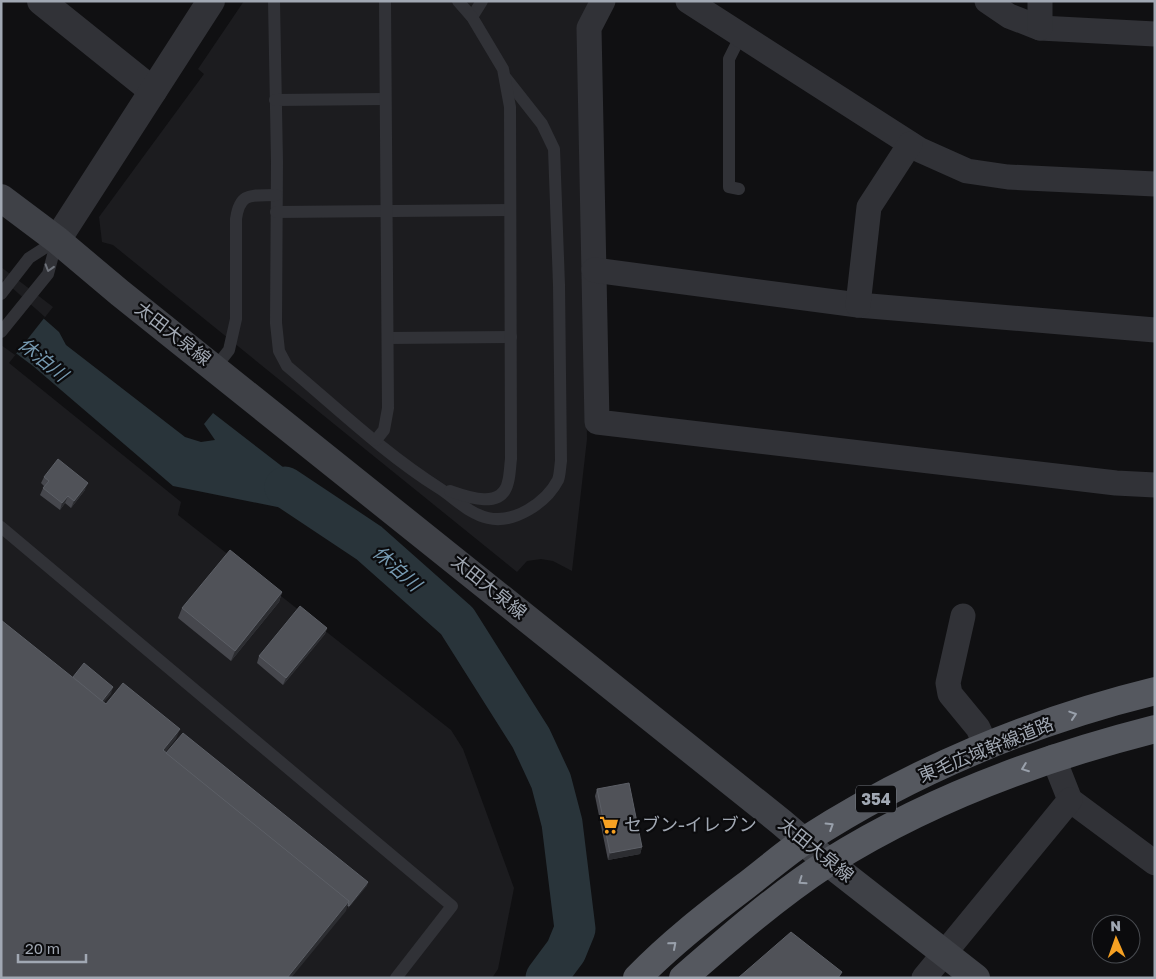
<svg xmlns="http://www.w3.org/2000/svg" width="1156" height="979" viewBox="0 0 1156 979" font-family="'Golos Text','Noto Sans JP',sans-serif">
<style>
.built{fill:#1c1c1f}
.water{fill:#29343a}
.pier{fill:#101012}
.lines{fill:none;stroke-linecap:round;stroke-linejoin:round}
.river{stroke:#29343a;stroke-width:41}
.service{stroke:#313237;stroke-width:12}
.minor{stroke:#313237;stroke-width:25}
.tertiary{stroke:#313237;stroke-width:28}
.secondary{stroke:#3f4147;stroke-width:28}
.trunk{stroke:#55585f;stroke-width:28}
.wall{fill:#46474d}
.shaded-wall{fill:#2c2d31}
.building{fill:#505258;stroke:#5c5f66}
.oneway{stroke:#6f737b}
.oneway2{stroke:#99a0ab}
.labels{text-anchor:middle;stroke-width:4.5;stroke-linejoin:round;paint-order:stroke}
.shield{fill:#0b0b0d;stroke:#747981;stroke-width:1}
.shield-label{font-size:16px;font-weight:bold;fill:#a1a8b3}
.street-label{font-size:18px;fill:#a1a8b3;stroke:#0b0b0d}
.poi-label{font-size:18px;fill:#a1a8b3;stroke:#0b0b0d;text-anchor:start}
.water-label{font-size:19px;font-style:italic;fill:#7699b0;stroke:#0b0b0d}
</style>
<rect width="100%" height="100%" fill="#101012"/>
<g class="built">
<path d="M244 1H593L581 94 587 439 572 571 553 561 541 559 527 561 517 572 113 245 102 242 99 217 204 74 198 69Z"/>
<path d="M1 267 53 307 9 363 181 502 178 515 451 730 463 749 514 888 498 969 492 978H1Z"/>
</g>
<path class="water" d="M1 281 59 332 66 345 185 437 201 442 215 440 204 424 213 413 327 501 332 518 173 486 33 366 1 342Z"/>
<path class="pier" d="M1 278 45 317 15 355 1 345Z"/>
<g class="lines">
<path class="river" d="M285 487 369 543 457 621 531 738 551 781 562 823 575 929 566 951 546 978"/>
<g class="service">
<path d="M274 1 277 162 276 323 279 351 287 366C337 408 385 454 439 488 455 498 469 514 488 518 514 524 546 503 558 480 560 475 560 467 561 461L559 285 554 149 542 124 505 77"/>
<path d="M472 17 482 1"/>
<path d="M275 100 385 99"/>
<path d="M739 189 729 187V59L741 35"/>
<path d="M276 212 510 210"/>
<path d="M1 294 29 258 57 240"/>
<path d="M1 332 48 274 57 240"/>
<path d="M388 338 511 337"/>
<path d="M215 368 229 350 236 319V219C240 191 252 196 276 195"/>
<path d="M376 440 384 430 388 408 385 1"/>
<path d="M450 491C467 497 502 510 508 482 510 475 510 466 511 459L510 107 503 69 472 17 458 1"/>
<path d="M1 527 452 906 396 978"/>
</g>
<g class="minor">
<path d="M603 1 589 28 597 422 1116 483 1155 485"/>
<path d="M688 1 920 150 967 171 1008 177 1155 184"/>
<path d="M987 1 1009 16 1040 28 1155 34"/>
<path d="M1040 1V28"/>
<path d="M594 270 858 305 1155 330"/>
<path d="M858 305 869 207 910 144"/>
<path d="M963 616 948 683 950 694 978 728 986 746"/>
<path d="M1053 757 1070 800 1155 863"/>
<path d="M924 978 1070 800"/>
</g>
<g class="tertiary">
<path d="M41 1 153 91"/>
<path d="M57 240 211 1"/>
</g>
<path class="secondary" d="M1 198 57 240 120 293 781 822 829 863 976 978"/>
<g class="trunk">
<path d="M637 978C670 944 707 915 744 887 764 872 783 855 804 841 910 772 1032 721 1155 691"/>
<path d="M683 978C730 937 777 896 829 862 929 799 1041 758 1155 729"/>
</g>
</g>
<g class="wall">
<path d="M44 477 85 490 71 508 65 503 60 510 40 495 44 486 41 483Z"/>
<path d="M282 592 279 602 231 661 178 618 182 608Z"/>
<path d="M327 628 325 634 283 685 257 663 259 656Z"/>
<path d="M597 789 642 847 640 854 608 860 595 796Z"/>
</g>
<g class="shaded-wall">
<path d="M88 483 85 490 71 508 74 501Z"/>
<path d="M68 496 65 503 60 510 62 503Z"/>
<path d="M282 592 279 602 231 661 235 651Z"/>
<path d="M327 628 325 634 283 685 286 678Z"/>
<path d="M113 687 111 694 99 708 102 701Z"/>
<path d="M180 729 176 739 159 760 163 750Z"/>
<path d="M642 847 640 854 608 860 610 853Z"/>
<path d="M368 882 367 886 347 910 349 906Z"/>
<path d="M349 901 346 911 291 978H287Z"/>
</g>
<g class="building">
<path d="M58 459 88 483 74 501 68 496 62 503 43 488 49 481 44 477Z"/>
<path d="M230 550 282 592 235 651 182 608Z"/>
<path d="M300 606 327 628 286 678 259 656Z"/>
<path d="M1 620 106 704 123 683 180 729 163 750 349 901 287 978H1Z"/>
<path d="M84 663 113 687 102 701 73 677Z"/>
<path d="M183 733 368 882 349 906H348L349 901 166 753Z"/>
<path d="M629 783 642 847 610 853 597 789Z"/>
<path d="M791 932 842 972 838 978H738Z"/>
</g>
<defs><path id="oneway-chevron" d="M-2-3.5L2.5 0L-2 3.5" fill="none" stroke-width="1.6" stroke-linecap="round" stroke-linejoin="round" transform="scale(1.25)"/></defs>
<use class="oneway" href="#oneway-chevron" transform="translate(49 268) rotate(107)"/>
<g class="oneway2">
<use href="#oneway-chevron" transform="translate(1073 715) rotate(-18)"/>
<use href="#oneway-chevron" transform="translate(1025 768) rotate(159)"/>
<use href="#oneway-chevron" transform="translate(830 826) rotate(-32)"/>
<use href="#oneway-chevron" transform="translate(802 881) rotate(145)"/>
<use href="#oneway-chevron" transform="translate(673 945) rotate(-41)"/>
</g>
<defs>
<g id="supermarket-bare" transform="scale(1.5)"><path d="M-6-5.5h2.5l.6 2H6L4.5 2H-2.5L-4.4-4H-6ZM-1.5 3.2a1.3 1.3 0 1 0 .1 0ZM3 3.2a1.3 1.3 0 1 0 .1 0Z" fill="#f6a123" stroke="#0b0b0d" stroke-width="2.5" paint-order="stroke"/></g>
</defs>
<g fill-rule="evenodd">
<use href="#supermarket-bare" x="609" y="825"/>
</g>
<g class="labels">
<rect class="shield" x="856" y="785.5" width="40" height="27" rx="4"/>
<g class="shield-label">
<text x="876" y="805">354</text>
</g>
<g class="street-label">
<text transform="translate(173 334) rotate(38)" y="6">太田大泉線</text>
<text transform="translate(489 587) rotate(39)" y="6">太田大泉線</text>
<text transform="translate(986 750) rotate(-22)" y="6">東毛広域幹線道路</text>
<text transform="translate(816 850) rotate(39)" y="6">太田大泉線</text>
</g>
<g class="poi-label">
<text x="624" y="831">セブン-イレブン</text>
</g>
<g class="water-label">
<text transform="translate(43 359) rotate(39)" y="7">休泊川</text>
<text transform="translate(397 568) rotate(42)" y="7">休泊川</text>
</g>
</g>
<rect width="1156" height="979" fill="none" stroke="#a1a8b3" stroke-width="5"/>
<g transform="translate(1116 939) rotate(358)"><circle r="24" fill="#0b0b0d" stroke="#474a4f"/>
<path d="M0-4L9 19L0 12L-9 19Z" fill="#f6a123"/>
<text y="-8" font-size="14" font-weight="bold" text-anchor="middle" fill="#a1a8b3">N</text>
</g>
<path d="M18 954v8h68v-8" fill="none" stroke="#a1a8b3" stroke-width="2.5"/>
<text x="25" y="954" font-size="15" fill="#a1a8b3" stroke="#0b0b0d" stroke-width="4" paint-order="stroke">20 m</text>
</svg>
